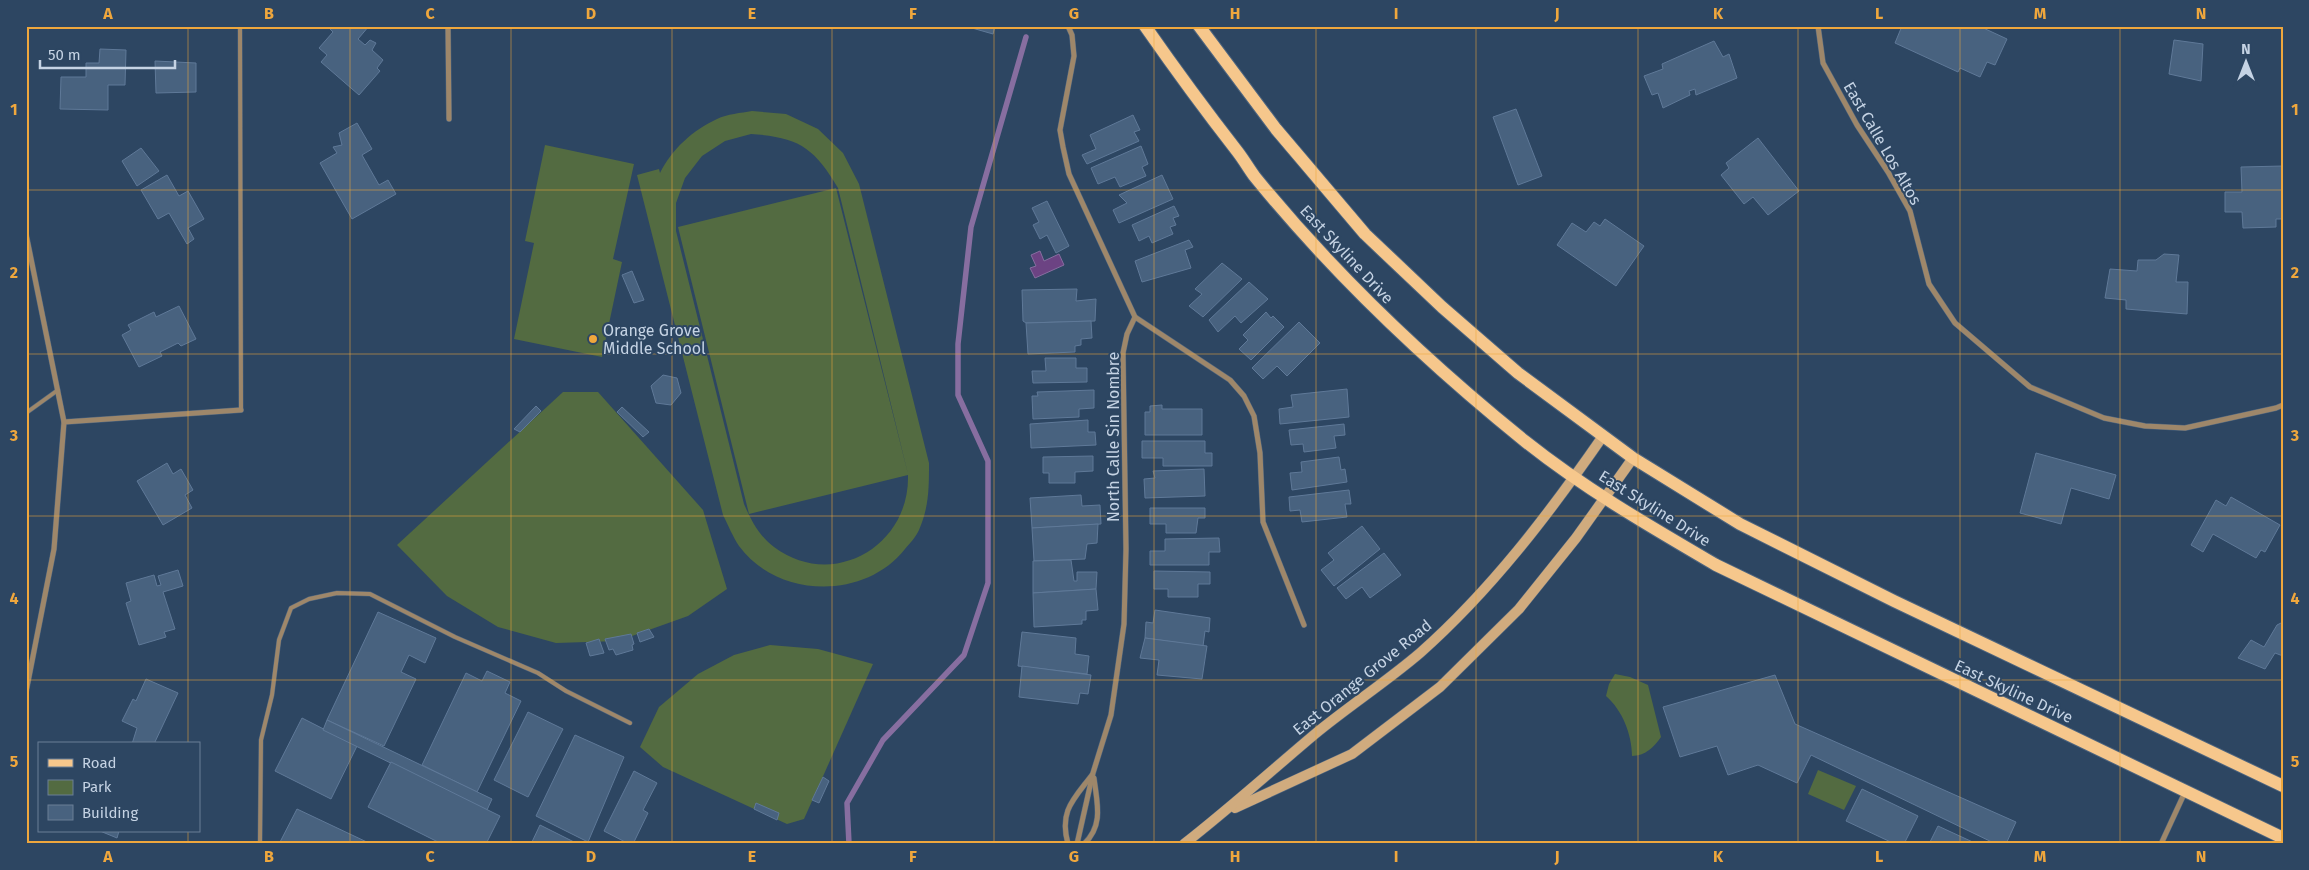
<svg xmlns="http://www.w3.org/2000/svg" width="2309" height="870" viewBox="0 0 2309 870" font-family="'Fira Sans',sans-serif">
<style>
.green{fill:#536b41;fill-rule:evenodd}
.water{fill:#6c4383;stroke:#876ea0}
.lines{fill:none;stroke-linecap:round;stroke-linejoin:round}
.stream{stroke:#876ea0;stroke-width:5.5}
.building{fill:#48627f;stroke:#5f7998}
.service-casing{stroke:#4e657f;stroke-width:5}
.minor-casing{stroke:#4e657f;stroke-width:6}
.secondary-casing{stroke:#4e657f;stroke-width:11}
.primary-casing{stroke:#4e657f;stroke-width:14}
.service{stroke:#9e876a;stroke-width:4}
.minor{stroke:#9e876a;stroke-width:5}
.secondary{stroke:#d0ab7e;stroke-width:10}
.primary{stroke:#f6c78c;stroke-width:12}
.grid{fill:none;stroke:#efa73d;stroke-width:1;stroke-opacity:0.55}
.poi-dot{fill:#efa73d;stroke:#2d4662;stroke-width:2}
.labels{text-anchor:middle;stroke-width:4;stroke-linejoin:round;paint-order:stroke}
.street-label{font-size:16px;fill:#c5d3e4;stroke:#2d4662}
.poi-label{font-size:16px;fill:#c5d3e4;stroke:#2d4662;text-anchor:start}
.neatline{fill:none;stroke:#efa73d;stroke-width:2}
.grid-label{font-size:16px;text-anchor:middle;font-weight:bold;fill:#efa73d}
</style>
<rect width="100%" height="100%" fill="#2d4662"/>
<g class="green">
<path d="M752 111 786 114 818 129 843 153 859 184 929 463C929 488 929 507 919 530 916 537 910 543 905 549 865 600 778 599 739 546 733 537 728 525 723 515L637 175 659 169 660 173C672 149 693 130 717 119 727 114 741 113 752 111ZM751 134C798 137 814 147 838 188L908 474 836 188 678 227 749 514 908 475C910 546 833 591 774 547 759 536 751 520 744 504L676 231V203L685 178 702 156 725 141Z"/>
<path d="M545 145 634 164 613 259 622 262 602 357 514 339 534 243 525 241Z"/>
<path d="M563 392H598L703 510 727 589 688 616 618 641 556 643 498 627 447 596 397 545Z"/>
<path d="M770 645 818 649 873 664 804 819 787 824 663 767 640 747 659 707 698 674 734 655Z"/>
<path d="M1615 674 1630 677 1648 685 1661 737C1654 747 1645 756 1632 756 1632 734 1622 710 1606 696L1609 684Z"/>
<path d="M1818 770 1856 786 1844 810 1808 794Z"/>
</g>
<path class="water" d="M1040 251 1044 261 1059 254 1064 265 1035 278 1030 268 1036 266 1031 255Z"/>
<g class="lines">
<path class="stream" d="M849 844 847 803 883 740 964 655 988 583V461L958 395V344L971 227 1026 37"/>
</g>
<g class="building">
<path d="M327 26H369L358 39 365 45 370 40 376 43 372 50 383 60 377 68 380 71 359 95 321 62 327 55 319 48 333 32Z"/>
<path d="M973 26H995L993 34 972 28Z"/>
<path d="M1902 26H1979L2007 39 1995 65 1987 62 1980 77 1960 68 1958 72 1895 43Z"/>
<path d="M2174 40 2203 44 2201 81 2169 74Z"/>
<path d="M1714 41 1723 57 1729 54 1737 78 1696 95 1695 89 1689 91 1690 95 1663 108 1658 93 1652 95 1644 76 1663 69 1662 64Z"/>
<path d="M100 49 126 50 125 85H108V110L60 109 61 77H86V63H99Z"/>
<path d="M155 61 196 63V92L156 93Z"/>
<path d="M1516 109 1542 176 1518 185 1493 117Z"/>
<path d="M1133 115 1140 130 1134 132 1139 141 1087 164 1082 155 1096 149 1090 135Z"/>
<path d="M357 123 372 149 362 155 379 185 388 180 396 194 352 219 320 163 337 153 333 147 342 145 339 133Z"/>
<path d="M1758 138 1799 191 1768 215 1753 197 1744 204 1721 175 1729 168 1726 163Z"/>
<path d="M1141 146 1148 164 1142 167 1146 176 1120 187 1115 177 1098 184 1091 168Z"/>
<path d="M141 148 159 171 137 186 122 161Z"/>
<path d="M2283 166V219H2276V227L2243 228 2242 212H2225V192H2242L2241 167Z"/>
<path d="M167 175 179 196 188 191 204 219 188 228 194 239 187 244 169 213 158 219 141 190Z"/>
<path d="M1162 175 1173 199 1119 223 1113 210 1127 203 1119 195Z"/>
<path d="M1047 201 1069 246 1056 253 1047 235 1040 239 1033 225 1039 222 1032 208Z"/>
<path d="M1174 206 1179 216 1173 218 1176 225 1170 227 1173 234 1152 243 1149 236 1139 241 1132 225Z"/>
<path d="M1605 219 1644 246 1616 286 1557 245 1572 223 1586 232 1594 222 1600 226Z"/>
<path d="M1189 240 1193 247 1185 250 1191 268 1142 282 1135 261Z"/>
<path d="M2164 254 2179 255 2176 282H2188L2187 314 2126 309V300L2105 298 2110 269 2137 271 2138 260H2156Z"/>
<path d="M1222 263 1242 279 1203 317 1189 306 1202 294 1195 289Z"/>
<path d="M632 271 644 300 634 303 622 275Z"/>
<path d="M1249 282 1268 299 1241 323 1235 316 1218 332 1209 320Z"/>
<path d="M1077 289 1076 301 1096 299 1095 321 1026 323 1023 321 1022 290Z"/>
<path d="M179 306 196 339 181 346 178 343 160 352 162 356 139 367 122 335 131 330 128 325 154 312 156 317Z"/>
<path d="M1266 312 1271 318 1273 316 1284 327 1251 360 1239 349 1248 340 1243 335Z"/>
<path d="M1091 321 1092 338 1081 339V345L1075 346V352L1028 354 1026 323Z"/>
<path d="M1299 322 1320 343 1287 376 1277 366 1263 379 1252 368Z"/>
<path d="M1045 358H1076V368H1087V382L1033 383 1032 371H1046Z"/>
<path d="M663 375 677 378 681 393 671 405 656 403 651 386Z"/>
<path d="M1347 389 1349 417 1280 424 1279 409 1293 407 1291 395Z"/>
<path d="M1094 390V408L1079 409V417L1033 419 1032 396H1038L1037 392Z"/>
<path d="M1162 405V409H1202V435H1145V412H1150V406Z"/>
<path d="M536 406 541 411 520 432 514 429Z"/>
<path d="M622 407 649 432 643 437 617 412Z"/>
<path d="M1088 420V432H1095L1096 445 1031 448 1030 424Z"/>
<path d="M1344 424 1345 435 1334 436 1336 448 1304 452 1303 444 1291 445 1289 430Z"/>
<path d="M1142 441H1205V453H1212V466H1163V458H1142Z"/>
<path d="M2036 453 2116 475 2109 499 2071 488 2061 524 2020 513Z"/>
<path d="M1093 456V471L1075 472V483H1049V473H1043V457Z"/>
<path d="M1339 457 1341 470 1345 469 1347 482 1292 490 1290 473 1302 472 1301 462Z"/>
<path d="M167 463 173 474 181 469 193 490 185 495 192 508 163 525 137 481Z"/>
<path d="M1204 469 1205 496 1145 498 1144 479 1155 478 1153 471Z"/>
<path d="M1349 490 1351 504H1345L1347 517 1302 522 1300 510 1290 511 1289 497Z"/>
<path d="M1081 495 1082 506 1100 505 1101 524 1032 528 1030 498Z"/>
<path d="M2231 497 2280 525 2265 552 2261 550 2256 558 2213 534 2203 552 2191 545 2216 500 2226 506Z"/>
<path d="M1150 508H1205V518H1198L1196 533H1166V524H1150Z"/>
<path d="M1098 524 1097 543 1087 544 1085 559 1034 561 1032 528Z"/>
<path d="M1362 526 1380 549 1334 586 1321 570 1334 560 1328 553Z"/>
<path d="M1219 538 1220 552H1209V565H1150V551H1165V539Z"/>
<path d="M1384 553 1401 575 1370 598 1362 587 1346 599 1337 588Z"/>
<path d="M1071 560 1074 581H1077V572H1097L1096 589 1033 593V561Z"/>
<path d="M178 570 183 586 163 592 175 629 164 632 166 637 139 645 126 603 131 601 126 583 154 575 157 586 161 585 158 576Z"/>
<path d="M1154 571 1210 572V584H1198V597H1168V589H1154Z"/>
<path d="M1096 589 1098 610 1086 611V620H1082V624L1034 627 1033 593Z"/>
<path d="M1155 610 1210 618 1209 632 1205 631 1203 646 1145 638 1146 622 1153 623Z"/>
<path d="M378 612 436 638 425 663 409 655 401 672 416 679 384 746 327 720Z"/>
<path d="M2283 622V656L2275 653 2265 669 2238 658 2251 640 2264 647 2277 625Z"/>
<path d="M649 629 654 637 640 642 637 633Z"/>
<path d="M1022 632 1076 638 1075 654 1089 656 1087 674 1018 666Z"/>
<path d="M631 634 634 644 632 645 633 650 616 655 613 649 609 650 605 639Z"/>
<path d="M1145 638 1207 646 1202 679 1157 675 1159 660 1140 658Z"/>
<path d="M599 639 604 653 590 656 586 643Z"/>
<path d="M1022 666 1091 675 1088 694 1080 693 1078 704 1019 697Z"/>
<path d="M487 671 510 682 505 693 521 701 477 792 422 765 466 673 482 681Z"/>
<path d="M1775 675 1795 724 2016 822 2006 844H1996L1811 755 1797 783 1758 765 1728 775 1717 746 1680 757 1663 707Z"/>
<path d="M146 679 178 693 154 744H132L137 728 122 721 133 699 136 701Z"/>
<path d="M528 712 563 729 528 797 494 780Z"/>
<path d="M302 718 357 746 331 799 275 771Z"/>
<path d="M327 720 492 799 487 810 323 730Z"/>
<path d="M575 735 624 757 588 842 536 816Z"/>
<path d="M391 762 500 816 486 844H442L368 807Z"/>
<path d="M634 771 657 783 643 810 648 813 633 844H629L604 831Z"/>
<path d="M823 777 829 781 819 803 812 800Z"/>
<path d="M1862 789 1918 816 1904 844H1895L1846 821Z"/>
<path d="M756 803 779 813 777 820 754 809Z"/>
<path d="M297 809 371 844H279Z"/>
<path d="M540 825 578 844H531Z"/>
<path d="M1938 826 1977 844H1929Z"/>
<path d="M100 831H119L117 838Z"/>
</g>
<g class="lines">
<g class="service-casing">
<g id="service">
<path d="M240 26 241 410"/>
<path d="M26 413 58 390"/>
<path d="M260 844 261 740 272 695 279 640 291 608 309 599 337 593 370 594 455 637 538 673 566 691 630 723"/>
</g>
</g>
<g class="minor-casing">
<g id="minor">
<path d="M448 26 449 119"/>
<path d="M1068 26 1072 35 1074 56 1060 130 1063 147 1069 174 1135 317 1127 334 1123 353 1126 549 1124 624 1111 715 1093 773 1077 844"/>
<path d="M1818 26 1823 63 1857 125 1888 172 1910 211 1929 284 1955 323 2030 387 2104 418 2145 426 2185 428 2276 408 2283 405"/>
<path d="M26 234 64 422 54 549 26 692"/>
<path d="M1135 317 1230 380 1244 396 1254 416 1260 453 1263 522 1304 625"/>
<path d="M64 422 241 410"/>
<path d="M1068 844C1059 811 1073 800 1092 775"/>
<path d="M1084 844C1104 825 1097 803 1094 778"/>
<path d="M2161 844 2185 792"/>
</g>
</g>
<g class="secondary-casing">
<g id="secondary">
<path d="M1235 808 1352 754 1440 687 1519 609 1576 538 1633 458"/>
<path d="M1184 844C1229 809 1271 771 1315 734 1349 706 1386 682 1420 653 1491 590 1549 514 1603 436"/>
</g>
</g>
<g class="primary-casing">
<g id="primary">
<path d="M1145 26C1175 69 1205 110 1237 151 1244 160 1249 169 1255 177 1335 275 1428 363 1526 442 1585 489 1651 527 1716 565L2283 838"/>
<path d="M1199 26 1276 129 1365 234 1442 307 1518 373 1633 458 1740 524 1894 601 2283 786"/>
</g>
</g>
<use href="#service" class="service"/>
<use href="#minor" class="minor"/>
<use href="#secondary" class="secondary"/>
<use href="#primary" class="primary"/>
</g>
<path class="grid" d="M188 26V744M350 26V844M511 26V844M672 26V844M832 26V844M994 26V844M1154 26V844M1316 26V844M1476 26V844M1638 26V844M1798 26V844M1960 26V844M2120 26V844M26 190H2283M26 354H2283M26 516H2283M26 680H2283M188 831V844"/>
<circle class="poi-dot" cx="593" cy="339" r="5"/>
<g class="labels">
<g class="street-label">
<text transform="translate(1883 143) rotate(60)" y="6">East Calle Los Altos</text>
<text transform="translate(1347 254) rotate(47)" y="6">East Skyline Drive</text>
<text transform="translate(1113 437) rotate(-90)" y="6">North Calle Sin Nombre</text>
<text transform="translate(1655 508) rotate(32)" y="6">East Skyline Drive</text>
<text transform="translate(1362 677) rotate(-39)" y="6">East Orange Grove Road</text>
<text transform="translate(2014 691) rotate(25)" y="6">East Skyline Drive</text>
</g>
<g class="poi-label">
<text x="603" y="336">Orange Grove<tspan x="603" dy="18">Middle School</tspan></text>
</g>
</g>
<rect width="2309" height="870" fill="none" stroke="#2d4662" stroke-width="55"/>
<rect x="38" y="742" width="162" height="90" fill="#2d4662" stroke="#6a7e96"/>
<rect x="48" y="759" width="25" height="8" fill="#f6c78c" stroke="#6a7e96"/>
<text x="82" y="768" font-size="15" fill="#c5d3e4">Road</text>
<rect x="48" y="780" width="25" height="15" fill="#536b41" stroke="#6a7e96"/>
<text x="82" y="792" font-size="15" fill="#c5d3e4">Park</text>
<rect x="48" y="805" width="25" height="15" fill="#48627f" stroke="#6a7e96"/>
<text x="82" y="818" font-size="15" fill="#c5d3e4">Building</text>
<g transform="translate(2246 62)" stroke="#2d4662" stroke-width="4" paint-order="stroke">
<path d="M0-4L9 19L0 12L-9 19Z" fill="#c5d3e4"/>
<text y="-8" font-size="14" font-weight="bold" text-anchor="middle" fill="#c5d3e4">N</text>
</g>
<path d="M40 60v8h135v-8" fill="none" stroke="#c5d3e4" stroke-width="2.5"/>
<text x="48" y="60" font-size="15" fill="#c5d3e4" stroke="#2d4662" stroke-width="4" paint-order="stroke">50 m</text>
<rect x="28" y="28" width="2254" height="814" class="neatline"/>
<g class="grid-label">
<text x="108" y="19">A</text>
<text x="269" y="19">B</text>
<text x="430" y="19">C</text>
<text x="591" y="19">D</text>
<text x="752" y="19">E</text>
<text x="913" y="19">F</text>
<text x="1074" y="19">G</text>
<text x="1235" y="19">H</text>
<text x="1396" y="19">I</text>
<text x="1557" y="19">J</text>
<text x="1718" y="19">K</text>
<text x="1879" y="19">L</text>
<text x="2040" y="19">M</text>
<text x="2201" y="19">N</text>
<text x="14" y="115">1</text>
<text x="2295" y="115">1</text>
<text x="14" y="278">2</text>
<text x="2295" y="278">2</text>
<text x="14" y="441">3</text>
<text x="2295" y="441">3</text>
<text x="14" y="604">4</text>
<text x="2295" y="604">4</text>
<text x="14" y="767">5</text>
<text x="2295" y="767">5</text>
<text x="108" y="862">A</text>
<text x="269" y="862">B</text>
<text x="430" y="862">C</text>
<text x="591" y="862">D</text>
<text x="752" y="862">E</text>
<text x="913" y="862">F</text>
<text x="1074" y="862">G</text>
<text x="1235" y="862">H</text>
<text x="1396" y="862">I</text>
<text x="1557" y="862">J</text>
<text x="1718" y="862">K</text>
<text x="1879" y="862">L</text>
<text x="2040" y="862">M</text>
<text x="2201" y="862">N</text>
</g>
</svg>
